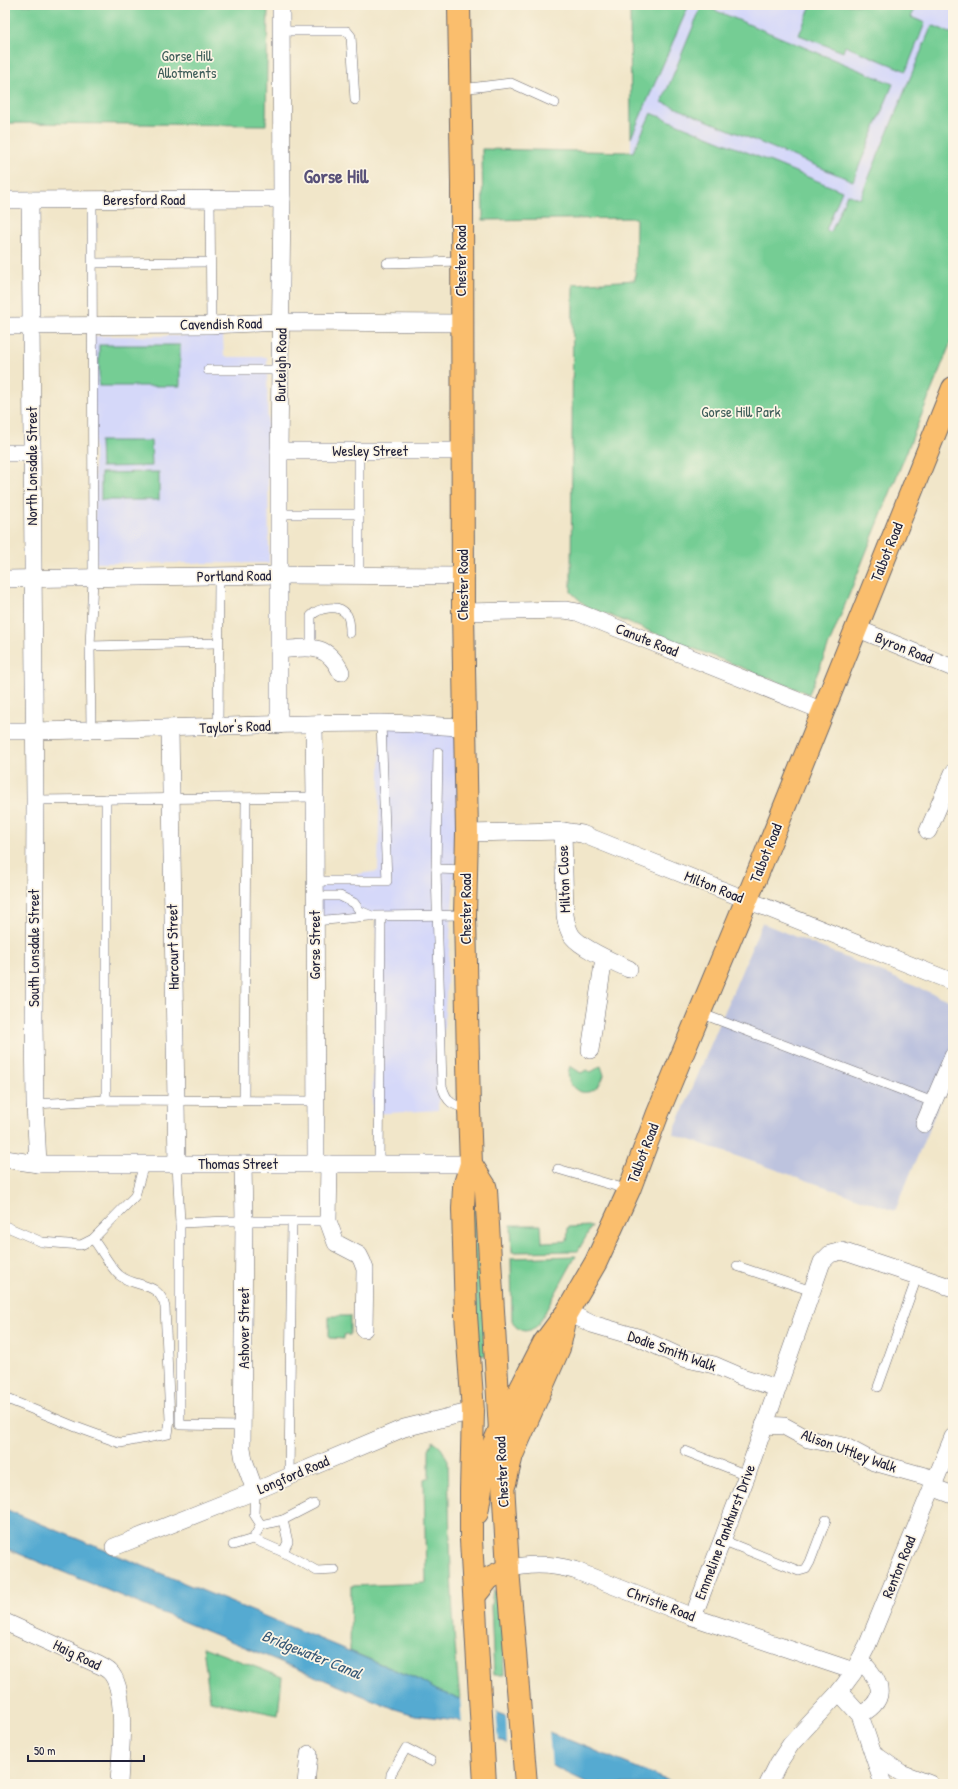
<svg xmlns="http://www.w3.org/2000/svg" width="958" height="1789" viewBox="0 0 958 1789" font-family="'Patrick Hand',sans-serif">
<style>
.built{fill:#d5d8f9}
.industrial{fill:#bdc3de}
.green{fill:#74cd94;stroke:#4b7868}
.water{fill:#55aad1;stroke:#3c6686}
.pier{fill:#f1e6c9}
.lines{fill:none;stroke-linecap:round;stroke-linejoin:round}
.lane-casing{stroke:#6a676d;stroke-width:10}
.street-casing{stroke:#6a676d;stroke-width:18}
.primary-casing{stroke:#6a676d;stroke-width:24}
.highway-casing{stroke:#6a676d;stroke-width:24}
.lane{stroke:#fff;stroke-width:9}
.street{stroke:#fff;stroke-width:17}
.primary{stroke:#fabe6d;stroke-width:22}
.highway{stroke:#fabe6d;stroke-width:22}
.labels{text-anchor:middle;stroke-width:3.5;stroke-linejoin:round;paint-order:stroke}
.park-label{font-size:15px;fill:#3f5e5a;stroke:#fcf5e5}
.street-label{font-size:15px;fill:#22223b;stroke:#fcf5e5}
.water-label{font-size:16px;font-style:italic;fill:#365877;stroke:#fcf5e5}
.district-label{font-size:19px;font-weight:bold;fill:#585078;stroke:#fcf5e5}
</style>
<rect width="100%" height="100%" fill="#fcf5e5"/>
<filter id="ink" filterUnits="userSpaceOnUse"><feTurbulence type="fractalNoise" baseFrequency=".025" numOctaves="2"/><feDisplacementMap in="SourceGraphic" scale="8" xChannelSelector="R" yChannelSelector="G"/><feConvolveMatrix kernelMatrix="1 2 1 2 8 2 1 2 1" color-interpolation-filters="sRGB"/></filter>
<filter id="wash" filterUnits="userSpaceOnUse"><feTurbulence type="fractalNoise" baseFrequency=".012" numOctaves="4" result="noise"/><feDisplacementMap in="SourceGraphic" scale="16" xChannelSelector="R" yChannelSelector="G"/><feGaussianBlur stdDeviation="0.9" result="paint"/><feColorMatrix in="noise" values="0 0 0 0 0 0 0 0 0 0 0 0 0 0 0 0 0 1.4 0 .05"/><feComposite in="paint" operator="in"/></filter>
<g filter="url(#wash)">
<rect width="100%" height="100%" fill="#f1e6c9"/>
<g class="built">
<path d="M630 5H953V281L631 151Z"/>
<path d="M93 336H223L224 357H267L269 563H95Z"/>
<path d="M381 723 465 727 438 1110 372 1114 377 918 315 921V881L378 871Z"/>
</g>
<path class="industrial" d="M762 923 953 1002V1070L895 1211 673 1134Z"/>
<g class="green">
<path d="M5 5H268L266 125 5 123Z"/>
<path d="M630 5H689L631 138Z"/>
<path d="M702 5 893 84 853 181 662 102Z"/>
<path d="M811 5H899L914 11 911 17 925 23 906 71 845 46 843 52 799 35Z"/>
<path d="M932 25 953 34V315L952 321 953 337 809 694 586 606 571 592 573 284 635 280 636 218 483 220 482 149 633 152 651 113 842 191 826 230 831 232 847 194 860 199Z"/>
<rect x="99" y="345" width="81" height="41"/>
<path d="M100 441H151L152 466 101 467Z"/>
<path d="M159 472V500H101V473Z"/>
<path d="M570 1066 581 1073 586 1070 591 1072 601 1066 604 1075C595 1105 560 1092 570 1066Z"/>
<path d="M470 1195H475V1207L478 1254 488 1355 479 1356Z"/>
<path d="M511 1225H541L542 1242 567 1241 568 1227 592 1226 578 1251 512 1252Z"/>
<path d="M576 1256 538 1325C528 1334 517 1333 512 1320L511 1258Z"/>
<path d="M329 1316H350V1335H344V1339L329 1338Z"/>
<path d="M433 1441 441 1448 448 1460C450 1540 451 1620 460 1699L438 1691 419 1680 350 1651 351 1586 426 1583 424 1479 429 1477V1449Z"/>
<path d="M493 1590 501 1603 503 1612 504 1675H494L491 1606Z"/>
<path d="M203 1647 282 1677 278 1715 210 1701Z"/>
</g>
<path class="water" d="M5 1509 419 1680 438 1691 549 1732 677 1784H590L457 1720 415 1715 395 1709 5 1548Z"/>
<g class="pier">
<path d="M460 1697 496 1711 499 1742 462 1725Z"/>
<path d="M506 1714 549 1730 552 1768 507 1747Z"/>
</g>
</g>
<g filter="url(#ink)">
<g class="lines">
<g class="lane-casing">
<g id="lane">
<path d="M280 31H347L351 36 355 100"/>
<path d="M461 89 511 83 555 103"/>
<path d="M210 199 211 325"/>
<path d="M93 263 210 262"/>
<path d="M387 263 461 261"/>
<path d="M208 370H281"/>
<path d="M359 450V575"/>
<path d="M280 514H359"/>
<path d="M90 646 217 643"/>
<path d="M311 648V616C318 608 339 603 347 615 350 620 350 627 350 633"/>
<path d="M218 727 219 577"/>
<path d="M91 729 90 646 93 579 92 200"/>
<path d="M438 752 436 869 442 1086C447 1103 452 1105 469 1109"/>
<path d="M35 800 315 797"/>
<path d="M436 869 466 870"/>
<path d="M315 881H387L381 723"/>
<path d="M315 896H340L354 903 360 911 372 916 465 915"/>
<path d="M315 921 369 916"/>
<path d="M700 1013 933 1102"/>
<path d="M106 1100V799"/>
<path d="M244 1100 246 799"/>
<path d="M35 1104 106 1100 316 1101"/>
<path d="M177 1164 180 1223V1425L243 1426"/>
<path d="M379 1164 381 917"/>
<path d="M558 1169 629 1190"/>
<path d="M180 1223 228 1221H328"/>
<path d="M5 1226 42 1242 81 1245 93 1239 135 1196 144 1164"/>
<path d="M737 1266 812 1291"/>
<path d="M878 1387 917 1277"/>
<path d="M5 1398 76 1427 120 1443 168 1434 170 1420 165 1307C159 1280 136 1289 119 1275 110 1267 101 1249 93 1239"/>
<path d="M685 1451 747 1475"/>
<path d="M289 1477 292 1222"/>
<path d="M283 1520 288 1542 283 1552 317 1571 335 1570"/>
<path d="M261 1525 283 1520 314 1504"/>
<path d="M253 1539 283 1552"/>
<path d="M722 1540 799 1571 806 1569 810 1562 826 1520"/>
<path d="M233 1545 253 1539 261 1525 254 1514 255 1491"/>
<path d="M390 1784 391 1774 406 1748 431 1761"/>
</g>
</g>
<g class="street-casing">
<g id="street">
<path d="M5 200 282 199"/>
<path d="M30 200 35 800 34 1018 35 1104 38 1164"/>
<path d="M5 326 211 325 281 322 461 323"/>
<path d="M279 451H462"/>
<path d="M5 453H32"/>
<path d="M5 579 280 575 463 576"/>
<path d="M463 612 565 610 577 612 823 711"/>
<path d="M856 628 953 668"/>
<path d="M279 650C307 648 326 641 341 672"/>
<path d="M279 725V451L282 199 281 5"/>
<path d="M314 725 315 797 316 1164"/>
<path d="M170 729 177 1164"/>
<path d="M5 731C130 731 255 723 380 723 408 723 437 726 465 727"/>
<path d="M563 831 565 915C566 922 568 930 572 936 582 949 614 962 629 969"/>
<path d="M928 831 953 773"/>
<path d="M467 833 563 831 582 834 953 982"/>
<path d="M590 1050 604 958"/>
<path d="M924 1124 953 1056"/>
<path d="M5 1159 38 1164H471"/>
<path d="M243 1164 244 1221 242 1448 244 1460 255 1491"/>
<path d="M329 1164 328 1221 336 1243 359 1255 362 1261 365 1269 364 1329"/>
<path d="M567 1312 592 1324 640 1338 683 1358 714 1365 742 1377 777 1388"/>
<path d="M764 1425 784 1426 808 1439 844 1446 874 1462 935 1479"/>
<path d="M932 1487 953 1495"/>
<path d="M114 1547 255 1491 404 1428 473 1411"/>
<path d="M508 1569C530 1563 552 1564 574 1570L693 1617 845 1668 853 1673"/>
<path d="M693 1617 747 1475 822 1262 830 1254 842 1251 953 1288"/>
<path d="M5 1622 99 1665C103 1667 107 1669 110 1672 128 1690 120 1758 119 1784"/>
<path d="M860 1660C880 1680 891 1698 860 1715"/>
<path d="M839 1692 860 1715 883 1784"/>
<path d="M874 1754 901 1773 930 1784"/>
<path d="M306 1784 309 1754"/>
<path d="M768 1784 778 1764 791 1744 839 1692 853 1673 867 1646 953 1437"/>
</g>
</g>
<g class="primary-casing">
<g id="primary">
<path d="M505 1483 512 1455 559 1348 565 1321"/>
<path d="M477 1513 485 1464 500 1429 544 1343 567 1312 596 1262 629 1190 658 1113 764 858 953 388"/>
</g>
</g>
<g class="highway-casing">
<g id="highway">
<path d="M459 5 462 184 463 612 467 833 465 915 469 1109 471 1164 464 1187 463 1209 466 1315 473 1411 471 1490V1540L485 1784"/>
<path d="M471 1164 485 1186 486 1190 508 1569 526 1784"/>
<path d="M475 1595 489 1578 508 1569"/>
</g>
</g>
<use href="#lane" class="lane"/>
<use href="#street" class="street"/>
<use href="#primary" class="primary"/>
<use href="#highway" class="highway"/>
</g>
</g>
<g class="labels">
<g class="park-label">
<text x="187" y="61">Gorse Hill<tspan x="187" dy="17">Allotments</tspan></text>
<text x="741" y="417">Gorse Hill Park</text>
</g>
<g class="street-label">
<text x="144" y="205">Beresford Road</text>
<text transform="translate(461 261) rotate(-90)" y="5">Chester Road</text>
<text transform="translate(221 324) rotate(-1)" y="5">Cavendish Road</text>
<text transform="translate(281 365) rotate(-89)" y="5">Burleigh Road</text>
<text x="370" y="456">Wesley Street</text>
<text transform="translate(32 466) rotate(-90)" y="5">North Lonsdale Street</text>
<text transform="translate(887 552) rotate(-68)" y="5">Talbot Road</text>
<text transform="translate(234 576) rotate(-1)" y="5">Portland Road</text>
<text transform="translate(463 585) rotate(-90)" y="5">Chester Road</text>
<text transform="translate(647 640) rotate(22)" y="5">Canute Road</text>
<text transform="translate(904 648) rotate(22)" y="5">Byron Road</text>
<text transform="translate(235 727) rotate(-2)" y="5">Taylor's Road</text>
<text transform="translate(766 853) rotate(-68)" y="5">Talbot Road</text>
<text transform="translate(564 879) rotate(-92)" y="5">Milton Close</text>
<text transform="translate(714 887) rotate(22)" y="5">Milton Road</text>
<text transform="translate(466 909) rotate(-90)" y="5">Chester Road</text>
<text transform="translate(315 945) rotate(-90)" y="5">Gorse Street</text>
<text transform="translate(173 947) rotate(-91)" y="5">Harcourt Street</text>
<text transform="translate(34 948) rotate(-90)" y="5">South Lonsdale Street</text>
<text transform="translate(643 1153) rotate(-69)" y="5">Talbot Road</text>
<text x="238" y="1169">Thomas Street</text>
<text transform="translate(244 1328) rotate(-90)" y="5">Ashover Street</text>
<text transform="translate(672 1351) rotate(20)" y="5">Dodie Smith Walk</text>
<text transform="translate(849 1451) rotate(20)" y="5">Alison Uttley Walk</text>
<text transform="translate(502 1472) rotate(-93)" y="5">Chester Road</text>
<text transform="translate(293 1475) rotate(-23)" y="5">Longford Road</text>
<text transform="translate(725 1532) rotate(-69)" y="5">Emmeline Pankhurst Drive</text>
<text transform="translate(899 1567) rotate(-68)" y="5">Renton Road</text>
<text transform="translate(661 1604) rotate(21)" y="5">Christie Road</text>
<text transform="translate(77 1655) rotate(26)" y="5">Haig Road</text>
</g>
<g class="water-label">
<text transform="translate(312 1654) rotate(22)" y="6">Bridgewater Canal</text>
</g>
<g class="district-label">
<text x="336" y="183">Gorse Hill</text>
</g>
</g>
<rect width="958" height="1789" fill="none" stroke="#fcf5e5" stroke-width="20"/>
<path d="M28 1755v6h116v-6" fill="none" stroke="#22223b" stroke-width="2"/>
<text x="34" y="1755" font-size="12" fill="#22223b" stroke="#fcf5e5" stroke-width="3" paint-order="stroke">50 m</text>
</svg>
